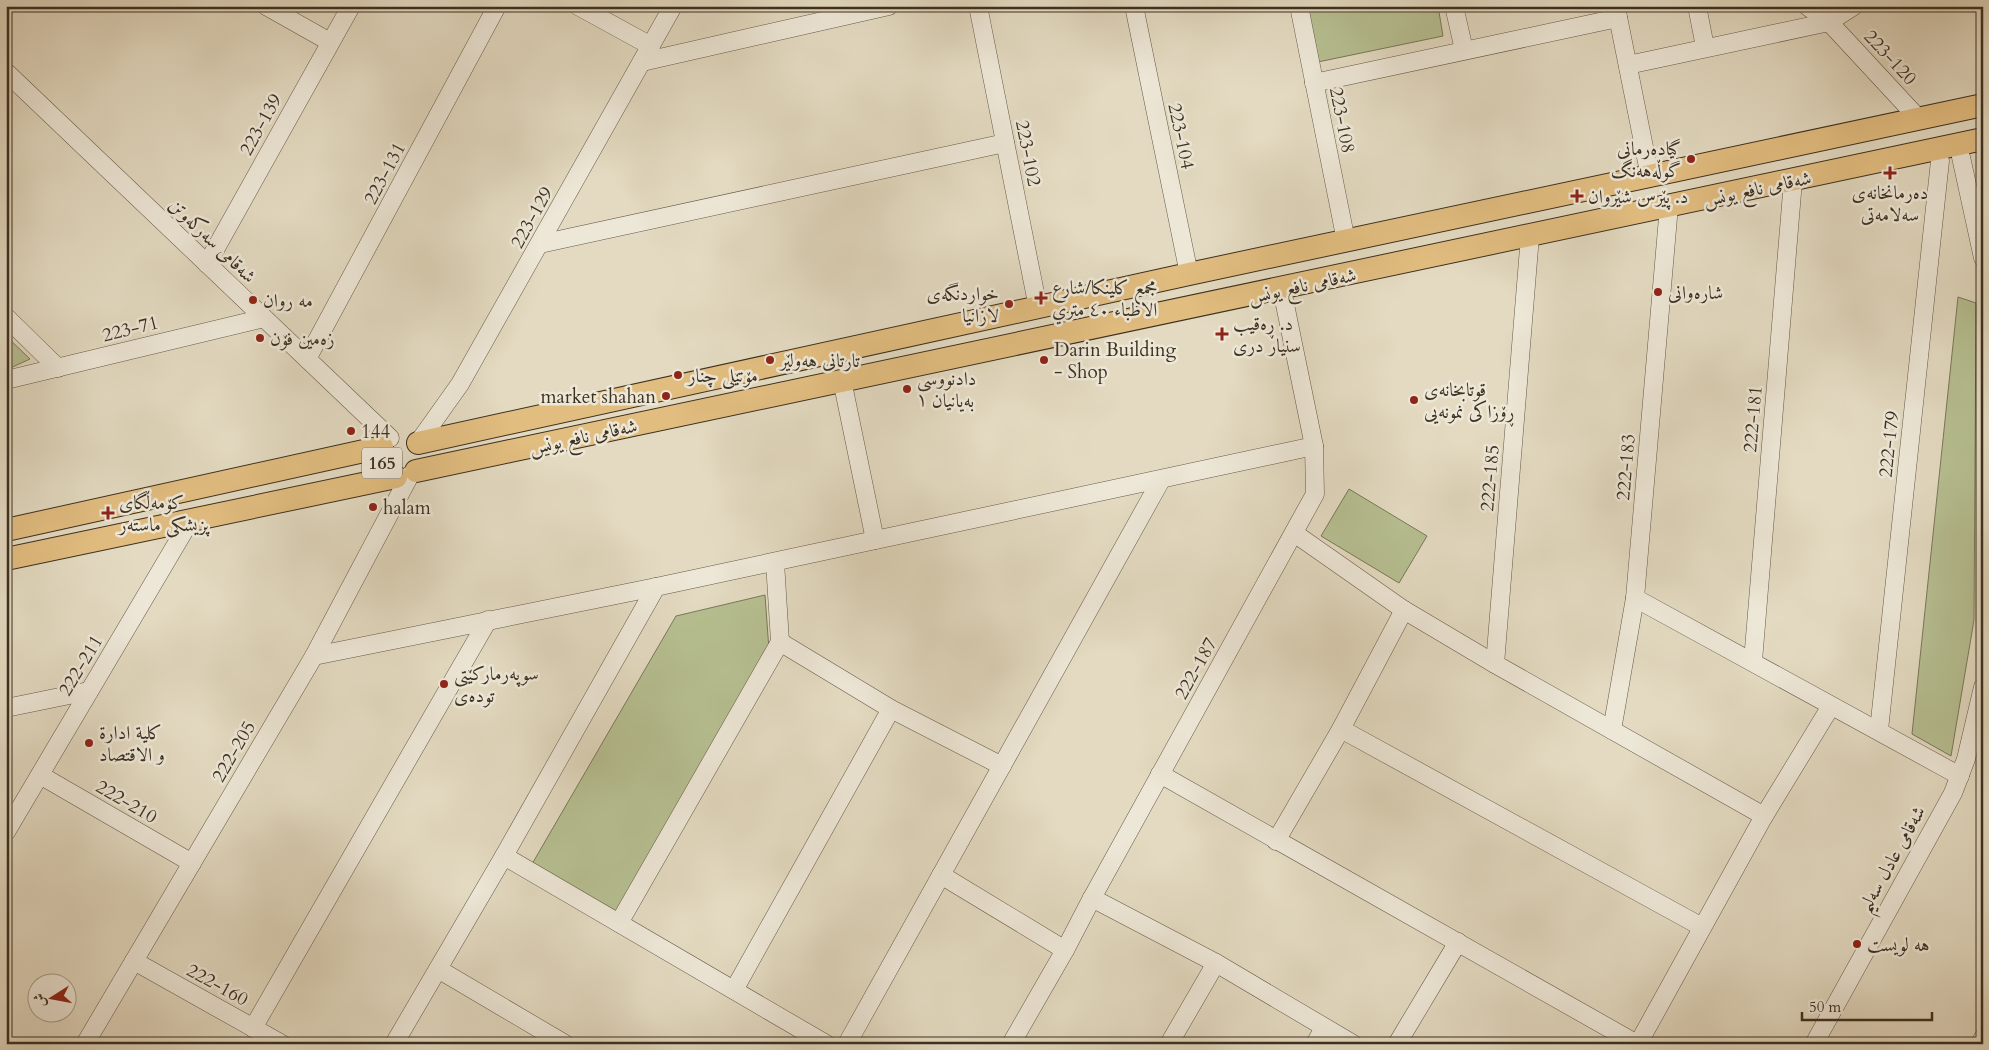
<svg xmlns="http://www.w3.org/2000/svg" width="1989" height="1050" viewBox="0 0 1989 1050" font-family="Cardo,Amiri,serif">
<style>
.green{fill:#b6bf91;stroke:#797859}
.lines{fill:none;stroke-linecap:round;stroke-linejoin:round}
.minor-casing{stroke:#665a49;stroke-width:19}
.major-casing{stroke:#3c3021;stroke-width:24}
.minor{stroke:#ede7d7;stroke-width:18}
.major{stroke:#e2bd80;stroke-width:22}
.poi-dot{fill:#8f2418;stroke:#ede7d7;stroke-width:2}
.labels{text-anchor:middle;stroke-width:5;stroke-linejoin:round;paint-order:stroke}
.shield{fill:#ede7d7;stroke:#716758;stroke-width:1}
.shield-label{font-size:18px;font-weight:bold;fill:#3c3021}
.street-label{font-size:19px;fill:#3c3021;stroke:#ede7d7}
.poi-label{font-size:19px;fill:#3c3021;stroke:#ede7d7;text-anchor:start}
</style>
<rect width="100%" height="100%" fill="#e3dac1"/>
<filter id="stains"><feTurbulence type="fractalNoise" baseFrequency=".004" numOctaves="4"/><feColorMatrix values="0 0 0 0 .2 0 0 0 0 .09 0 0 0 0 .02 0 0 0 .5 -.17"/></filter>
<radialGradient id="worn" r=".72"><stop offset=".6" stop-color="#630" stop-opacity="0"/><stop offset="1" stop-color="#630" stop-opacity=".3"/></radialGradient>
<g class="green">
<path d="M1303 6H1438L1443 36 1313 63Z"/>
<path d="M1958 297 1976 303 1974 620 1951 756 1912 734Z"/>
<path d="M6 336 30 359 6 370Z"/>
<path d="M1349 489 1427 536 1399 583 1321 536Z"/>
<path d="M765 595 769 650 619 913 532 864 676 616Z"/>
</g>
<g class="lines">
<g class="minor-casing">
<g id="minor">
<path d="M266 6 330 42"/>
<path d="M578 6 651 46"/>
<path d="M978 6 1038 308"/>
<path d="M1134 6 1189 274"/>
<path d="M1299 6 1346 241"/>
<path d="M1454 6 1464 50"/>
<path d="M1697 6 1705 47"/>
<path d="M1807 6 1829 22 1919 119"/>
<path d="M1616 7 1650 177"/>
<path d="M642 62 889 6"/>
<path d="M1628 65 1829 22 1854 6"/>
<path d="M6 72 390 438"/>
<path d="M1314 83 1618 18"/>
<path d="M1961 157 1983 258"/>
<path d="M540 244 1005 143"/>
<path d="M207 264 351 6"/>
<path d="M6 317 58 368"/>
<path d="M307 359 497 6"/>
<path d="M6 380 264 318"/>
<path d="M842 380 875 540"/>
<path d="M418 443 460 384 673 6"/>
<path d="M1294 533 1404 610 1495 664 1764 816"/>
<path d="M1635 598 1960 776"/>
<path d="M780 642 891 709 1002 766"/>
<path d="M314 656 656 587 1314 446"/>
<path d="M1753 661 1793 181"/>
<path d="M1495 664 1530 236"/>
<path d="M6 708 89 691"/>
<path d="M1341 729 1702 927"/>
<path d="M1612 730 1635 598 1669 206"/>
<path d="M1879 730 1940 161"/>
<path d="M1160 774 1637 1044"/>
<path d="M40 775 192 863"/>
<path d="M6 832 190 521"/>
<path d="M1276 841 1341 729 1404 610"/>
<path d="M504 856 826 1044"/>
<path d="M941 875 1065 950"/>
<path d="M1092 898 1216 963 1353 1044"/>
<path d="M619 923 780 642 775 562"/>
<path d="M134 961 282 1044"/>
<path d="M438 969 565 1044"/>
<path d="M734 990 891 709"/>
<path d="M253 1028 488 620"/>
<path d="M85 1044 314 656 410 475"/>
<path d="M394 1044 504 856 656 587"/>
<path d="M847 1044 1161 480"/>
<path d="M1011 1044 1065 950 1092 898 1315 494 1314 446 1282 290"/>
<path d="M1169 1044 1216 963"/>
<path d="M1315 1044 1324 1028"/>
<path d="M1397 1044 1458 942"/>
<path d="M1638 1044 1764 816 1831 706"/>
<path d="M1814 1044 1953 793 1966 759 1983 687"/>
<path d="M1980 1044 1983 1038"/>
</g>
</g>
<g class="major-casing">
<g id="major">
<path d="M418 443 1189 274 1983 105"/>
<path d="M416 471C938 360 1461 254 1983 139"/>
<path d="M6 530 382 447"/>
<path d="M6 559 396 477"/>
</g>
</g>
<use href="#minor" class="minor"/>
<use href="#major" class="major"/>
</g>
<g class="poi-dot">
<circle cx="1691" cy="159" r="5"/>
<path d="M1887.5 165.5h5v5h5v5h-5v5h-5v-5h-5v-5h5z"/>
<path d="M1574.5 188.5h5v5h5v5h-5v5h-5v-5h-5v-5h5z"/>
<circle cx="1658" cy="292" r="5"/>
<path d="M1038.5 290.5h5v5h5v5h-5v5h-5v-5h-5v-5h5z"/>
<circle cx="253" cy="300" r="5"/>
<circle cx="1009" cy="304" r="5"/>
<path d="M1219.5 326.5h5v5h5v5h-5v5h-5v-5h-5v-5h5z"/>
<circle cx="260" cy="338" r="5"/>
<circle cx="770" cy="360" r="5"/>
<circle cx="1044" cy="360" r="5"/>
<circle cx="678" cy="375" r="5"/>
<circle cx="907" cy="389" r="5"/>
<circle cx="666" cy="396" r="5"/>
<circle cx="1414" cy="400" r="5"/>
<circle cx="351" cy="431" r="5"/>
<circle cx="373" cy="507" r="5"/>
<path d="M105.5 505.5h5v5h5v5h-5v5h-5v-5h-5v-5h5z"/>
<circle cx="444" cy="684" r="5"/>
<circle cx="89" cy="743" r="5"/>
<circle cx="1857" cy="944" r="5"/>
</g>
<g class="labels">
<rect class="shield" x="362" y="447.5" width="40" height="31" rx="4"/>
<g class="shield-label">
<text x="382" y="469">165</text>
</g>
<g class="street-label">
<text transform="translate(1891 57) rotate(47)" y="7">223-120</text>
<text transform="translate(1343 120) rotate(79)" y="7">223-108</text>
<text transform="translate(260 124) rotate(-61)" y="7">223-139</text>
<text transform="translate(1182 136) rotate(78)" y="7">223-104</text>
<text transform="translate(1029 153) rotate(79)" y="7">223-102</text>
<text transform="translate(384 173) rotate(-62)" y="7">223-131</text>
<text transform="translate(1757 188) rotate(-12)" y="7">شەقامی نافع یونس</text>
<text transform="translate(531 217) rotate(-61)" y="7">223-129</text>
<text transform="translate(213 240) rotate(44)" y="7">شەقامی سەرکەوتن</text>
<text transform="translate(1302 285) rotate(-12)" y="7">شەقامی نافع یونس</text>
<text transform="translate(130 328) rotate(-14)" y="7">223-71</text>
<text transform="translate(1752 419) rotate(-85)" y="7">222-181</text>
<text transform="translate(583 436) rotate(-12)" y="7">شەقامی نافع یونس</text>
<text transform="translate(1888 444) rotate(-84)" y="7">222-179</text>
<text transform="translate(1625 467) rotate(-85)" y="7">222-183</text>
<text transform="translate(1489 478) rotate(-85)" y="7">222-185</text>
<text transform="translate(80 665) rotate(-59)" y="7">222-211</text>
<text transform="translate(1195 668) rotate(-61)" y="7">222-187</text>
<text transform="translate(233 751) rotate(-60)" y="7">222-205</text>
<text transform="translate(127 801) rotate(30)" y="7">222-210</text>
<text transform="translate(1891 859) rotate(-61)" y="7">شەقامی عادل سەلیم</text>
<text transform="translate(218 984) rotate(29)" y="7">222-160</text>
</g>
<g class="poi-label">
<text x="1681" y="155" text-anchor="end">گیادەرمانی<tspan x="1681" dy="22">گوڵەهەنگ</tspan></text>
<text x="1890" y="199" text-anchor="middle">دەرمانخانەی<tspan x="1890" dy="22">سەلامەتی</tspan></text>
<text x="1588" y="203">د. پێرس شێروان</text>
<text x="1052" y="294">مجمع كلينكا/شارع<tspan x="1052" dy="22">الاطباء ٤٠ متري</tspan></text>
<text x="1668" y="299">شارەوانی</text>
<text x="999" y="300" text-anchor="end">خواردنگەی<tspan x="999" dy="22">لازانیا</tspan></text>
<text x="263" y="307">مه روان</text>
<text x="1233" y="330">د. ڕەقیب<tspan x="1233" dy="22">سنیار دری</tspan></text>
<text x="270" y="345">زەمین فۆن</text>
<text x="1054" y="356">Darin Building<tspan x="1054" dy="22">- Shop</tspan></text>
<text x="780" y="367">تارتانی هەولێر</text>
<text x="688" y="382">مۆتێلی چنار</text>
<text x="917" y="385">دادنووسی<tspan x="917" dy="22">بەیانیان ١</tspan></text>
<text x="1424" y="396">قوتابخانەی<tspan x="1424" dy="22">ڕۆزاکی نمونەیی</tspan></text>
<text x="656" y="403" text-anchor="end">market shahan</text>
<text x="361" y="438">144</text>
<text x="119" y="509">کۆمەڵگای<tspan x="119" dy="22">پزیشکی ماستەر</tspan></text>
<text x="383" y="514">halam</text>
<text x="454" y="680">سوپەرمارکێتی<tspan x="454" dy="22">تودەی</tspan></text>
<text x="99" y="739">كلية ادارة<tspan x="99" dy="22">و الاقتصاد</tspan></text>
<text x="1867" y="951">هه لويست</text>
</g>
</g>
<rect width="1989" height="1050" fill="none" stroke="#e3dac1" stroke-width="25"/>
<rect x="8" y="8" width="1974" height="1035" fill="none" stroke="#3c3021" stroke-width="2.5"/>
<rect x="12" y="12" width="1964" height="1025" fill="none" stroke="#3c3021"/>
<g transform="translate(52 998) rotate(259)"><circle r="24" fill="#ede7d7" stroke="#a69e8e"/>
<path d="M0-4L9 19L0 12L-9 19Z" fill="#8f2418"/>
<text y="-8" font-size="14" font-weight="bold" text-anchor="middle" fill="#3c3021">ش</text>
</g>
<path d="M1802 1012v8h130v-8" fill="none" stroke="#3c3021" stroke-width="2.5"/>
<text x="1809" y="1012" font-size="15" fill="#3c3021" stroke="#ede7d7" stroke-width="4" paint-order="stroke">50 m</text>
<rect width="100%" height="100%" filter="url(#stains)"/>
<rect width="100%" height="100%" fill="url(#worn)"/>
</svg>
